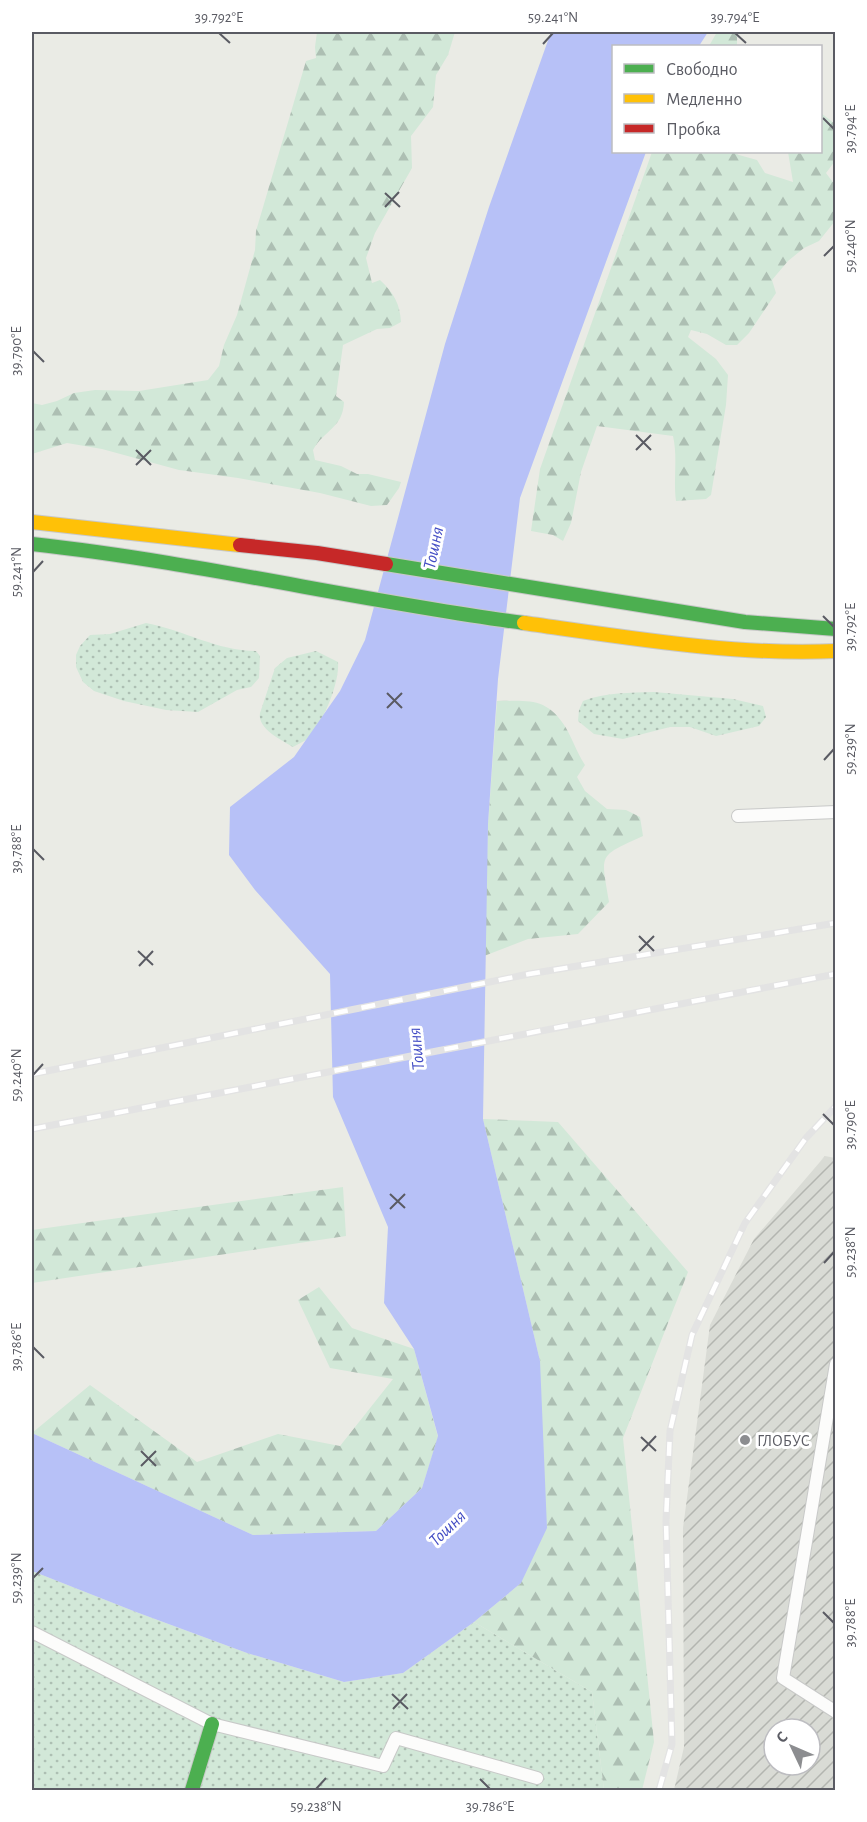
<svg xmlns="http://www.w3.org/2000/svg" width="867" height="1822" viewBox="0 0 867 1822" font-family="'Alegreya Sans',sans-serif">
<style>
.industrial{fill:url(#industrial-furrows);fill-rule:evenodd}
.green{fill:url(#green-dots)}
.forest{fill:url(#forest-firs)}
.water{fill:#b7c1f7}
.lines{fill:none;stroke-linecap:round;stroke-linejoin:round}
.lane-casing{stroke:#c8c9c8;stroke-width:14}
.fast-casing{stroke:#c8c8c8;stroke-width:16}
.slow-casing{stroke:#c8c8c8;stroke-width:16}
.jam-casing{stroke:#c8c8c8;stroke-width:16}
.lane{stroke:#fcfcfb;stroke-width:12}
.fast{stroke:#4caf50;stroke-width:14}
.slow{stroke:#ffc107;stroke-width:14}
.jam{stroke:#c62828;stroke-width:14}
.rail-casing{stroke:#e3e3e3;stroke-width:7}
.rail{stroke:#fff;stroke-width:4.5;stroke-dasharray:14;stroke-linecap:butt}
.ticks{fill:none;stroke:#5a5b63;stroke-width:2}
.poi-dot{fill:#8c8d90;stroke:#fff;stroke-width:2}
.labels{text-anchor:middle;stroke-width:6;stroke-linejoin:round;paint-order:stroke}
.poi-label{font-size:16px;fill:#5a5b63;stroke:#fff;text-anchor:start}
.water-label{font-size:18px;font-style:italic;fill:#424cc4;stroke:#fff}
.neatline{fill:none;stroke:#5a5b63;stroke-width:2}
.ticks-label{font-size:15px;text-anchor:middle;fill:#5a5b63}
</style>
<defs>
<pattern id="industrial-furrows" width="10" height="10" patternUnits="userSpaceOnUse" patternTransform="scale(1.5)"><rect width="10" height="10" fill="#d9dbd5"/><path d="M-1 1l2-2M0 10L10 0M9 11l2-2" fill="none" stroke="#b3b5b0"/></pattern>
<pattern id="green-dots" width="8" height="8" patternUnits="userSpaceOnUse" patternTransform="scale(1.5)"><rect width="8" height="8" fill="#d2e8d8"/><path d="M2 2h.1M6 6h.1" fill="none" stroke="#adbfb3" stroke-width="1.8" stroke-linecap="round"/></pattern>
<pattern id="forest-firs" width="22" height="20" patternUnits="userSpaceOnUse" patternTransform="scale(1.5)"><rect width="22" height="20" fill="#d2e8d8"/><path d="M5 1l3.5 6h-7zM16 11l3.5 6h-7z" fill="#adbfb3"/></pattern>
</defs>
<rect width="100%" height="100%" fill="#eaebe5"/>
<path class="industrial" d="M825 1156 835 1158 836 1779 834 1790H674L684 1747 683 1528 710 1325 754 1239ZM774 1729H810V1765H774Z"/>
<g class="green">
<path d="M146 623C184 630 217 651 256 651L260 656 259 678 251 687 237 690 198 712 166 710 124 701 94 691 83 682 76 667V655L80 646 90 635 110 634Z"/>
<path d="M316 651 338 662C340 683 322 726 306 740 302 742 297 745 293 747 282 740 257 729 260 713L275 668 287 658Z"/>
<path d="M654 692 733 699 763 706 766 717 759 726 716 736 690 727H670L623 739 594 734 578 721 579 710 583 701C606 692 630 693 654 692Z"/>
<path d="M32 1571 136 1612 247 1653 344 1682 403 1673 474 1622 592 1692 604 1790H32Z"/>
</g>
<g class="forest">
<path d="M317 32H455L448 55 436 75 433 107 411 136 412 168 375 233 366 258 372 283 380 280C394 293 400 304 401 322L390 328 377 329 343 345 336 396 344 402C343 428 324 430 313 450L315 460 341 466 357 474H368L401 482 399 488 387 505 371 506 320 493 238 478 179 470 102 449 67 443 32 454V403L42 405 57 401 74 393 95 390 139 391 208 380 219 366 224 345 237 315 255 250 256 231 306 61 316 58 315 47Z"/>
<path d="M717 32H737V46H709Z"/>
<path d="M821 113 835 124V161L826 173 835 185V221L819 241 804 248 788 261 772 280 776 293 749 333 737 345H726L707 334 691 330 688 337 716 359 728 375 726 405 711 495 706 499 676 501C673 479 678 458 673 436L597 426 581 472 571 523 563 541 553 535 531 531 540 469 652 152H733L739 155 757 160 765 173 793 182 788 152H820Z"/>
<path d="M497 701C529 701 547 697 566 728 573 740 577 753 585 765L577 777 585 791 607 809 626 810 640 817 643 836C597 857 601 853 609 902L578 934 528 939 484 956 488 824Z"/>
<path d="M483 1119 558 1122 688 1272 623 1438 654 1742 642 1790H604L592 1692 474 1622 521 1583 540 1361Z"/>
<path d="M343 1187 346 1236 32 1283V1230Z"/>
<path d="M319 1287 352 1328 414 1349 438 1437 422 1488 376 1531 253 1535 32 1433 90 1385 197 1462 278 1434 340 1446 393 1379 330 1368 298 1300Z"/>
</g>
<path class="water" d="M551 32H708L699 46H614V152H646L520 498 498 679 488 824 483 1119 540 1361 547 1528 521 1583 474 1622 403 1673 344 1682 247 1653 136 1612 32 1571V1433L253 1535 376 1531 422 1488 438 1436 414 1349 384 1303 388 1227 333 1097 330 974 255 890 229 855 230 807 294 757 340 691 365 640 445 344 489 207Z"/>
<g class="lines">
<g class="lane-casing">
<g id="lane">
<path d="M738 816 836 812"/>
<path d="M836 1364 783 1678 836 1712"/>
<path d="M32 1632 212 1724 383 1766 396 1738 537 1778"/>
</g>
</g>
<g class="fast-casing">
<g id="fast">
<path d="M32 544C197 562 359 601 524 623"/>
<path d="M386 564 745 622 836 629"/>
<path d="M192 1790 212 1724"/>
</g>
</g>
<g class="slow-casing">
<g id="slow">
<path d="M32 522 240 545"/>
<path d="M524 623C625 637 734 656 836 651"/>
</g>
</g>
<g class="jam-casing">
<path id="jam" d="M240 545 317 553 386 564"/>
</g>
<use href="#lane" class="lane"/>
<use href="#fast" class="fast"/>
<use href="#slow" class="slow"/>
<use href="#jam" class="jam"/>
<g class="rail-casing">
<g id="rail">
<path d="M32 1074 529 974 836 923"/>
<path d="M32 1129C300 1078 567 1025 836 974"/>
<path d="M659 1790 672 1744 666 1521 670 1431 692 1335 745 1223 806 1138 836 1106"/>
</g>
</g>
<use href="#rail" class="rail"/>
</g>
<path class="ticks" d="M219 33 230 43M735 33 746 43M543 44 553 33M823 118 834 129M385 193 400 207M385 207 399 192M824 256 834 246M33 351 44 362M636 435 651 450M136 450 151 465M636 450 651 435M136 465 151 450M33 572 43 561M823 616 834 627M387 693 402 708M387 708 402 693M824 760 834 749M33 849 44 860M639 936 654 951M138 951 153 965M639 951 654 936M139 966 153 951M33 1075 43 1064M823 1114 834 1125M390 1194 405 1208M390 1209 405 1194M824 1263 834 1252M33 1347 44 1358M641 1437 656 1451M141 1451 156 1466M642 1451 656 1436M141 1466 156 1451M33 1578 43 1568M823 1612 834 1623M392 1694 408 1709M393 1709 407 1694M480 1779 490 1789M316 1789 326 1778"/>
<circle class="poi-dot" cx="745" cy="1440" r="6"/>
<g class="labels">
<g class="poi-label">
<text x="757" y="1446">ГЛОБУС</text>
</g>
<g class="water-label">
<text transform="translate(433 548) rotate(-78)" y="6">Тошня</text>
<text transform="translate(416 1049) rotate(-96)" y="6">Тошня</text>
<text transform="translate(447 1528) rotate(-44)" y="6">Тошня</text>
</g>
</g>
<rect width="867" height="1822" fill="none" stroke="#ffffff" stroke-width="66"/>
<rect x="612" y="45" width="210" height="108" fill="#ffffff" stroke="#bdbdc1" stroke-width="1.5"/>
<rect x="624" y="64" width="30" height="9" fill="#4caf50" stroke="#bdbdc1" stroke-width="1.5"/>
<text x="666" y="75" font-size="18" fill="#5a5b63">Свободно</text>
<rect x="624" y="94" width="30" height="9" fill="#ffc107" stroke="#bdbdc1" stroke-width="1.5"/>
<text x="666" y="105" font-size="18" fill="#5a5b63">Медленно</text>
<rect x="624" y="124" width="30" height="9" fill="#c62828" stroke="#bdbdc1" stroke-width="1.5"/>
<text x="666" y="135" font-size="18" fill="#5a5b63">Пробка</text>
<g transform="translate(792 1747) rotate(314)"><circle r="28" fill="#ffffff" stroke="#bdbdc1" stroke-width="1.5"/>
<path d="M0-4.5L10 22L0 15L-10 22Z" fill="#8c8d90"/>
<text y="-9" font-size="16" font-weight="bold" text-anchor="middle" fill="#5a5b63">С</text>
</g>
<rect x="33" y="33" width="801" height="1756" class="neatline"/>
<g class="ticks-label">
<text x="219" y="22">39.792°E</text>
<text x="553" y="22">59.241°N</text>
<text x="735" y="22">39.794°E</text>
<text transform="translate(850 129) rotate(-90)" y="5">39.794°E</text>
<text transform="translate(850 246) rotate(-90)" y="5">59.240°N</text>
<text transform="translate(16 351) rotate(-90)" y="5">39.790°E</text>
<text transform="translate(16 572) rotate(-90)" y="5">59.241°N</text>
<text transform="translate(850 627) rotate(-90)" y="5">39.792°E</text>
<text transform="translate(850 749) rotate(-90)" y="5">59.239°N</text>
<text transform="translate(16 849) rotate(-90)" y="5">39.788°E</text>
<text transform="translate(16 1075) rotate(-90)" y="5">59.240°N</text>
<text transform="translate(850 1125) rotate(-90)" y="5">39.790°E</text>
<text transform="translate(850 1252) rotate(-90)" y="5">59.238°N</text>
<text transform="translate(16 1347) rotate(-90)" y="5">39.786°E</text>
<text transform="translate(16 1578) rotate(-90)" y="5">59.239°N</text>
<text transform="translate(850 1623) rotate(-90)" y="5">39.788°E</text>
<text x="316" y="1811">59.238°N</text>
<text x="490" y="1811">39.786°E</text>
</g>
</svg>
